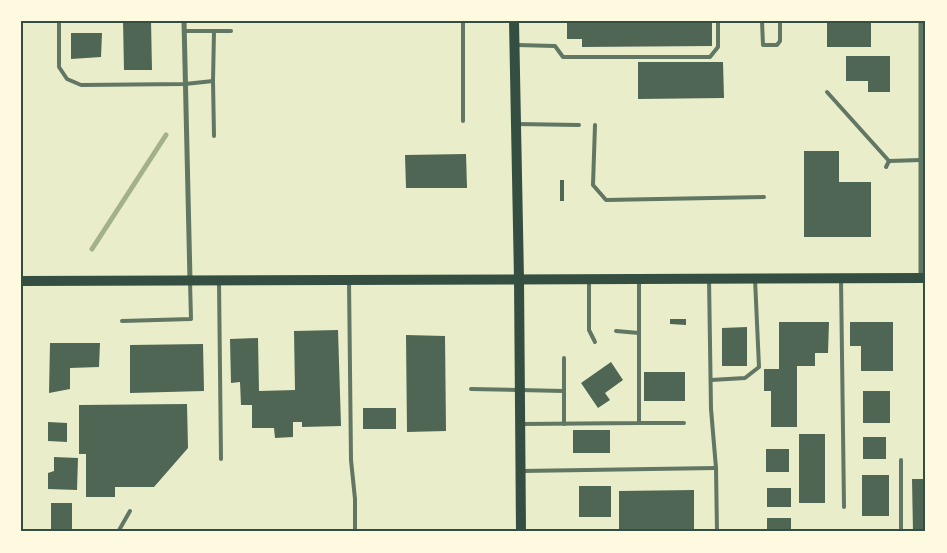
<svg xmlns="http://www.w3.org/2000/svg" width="947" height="553" viewBox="0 0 947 553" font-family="'Sofia Sans Condensed',sans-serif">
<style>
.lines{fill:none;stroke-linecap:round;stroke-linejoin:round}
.stream{stroke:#a3b18a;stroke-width:5}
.building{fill:#4f6655}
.service{stroke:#617663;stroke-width:4}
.minor{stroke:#617663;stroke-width:5}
.secondary{stroke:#344e41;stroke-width:10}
.neatline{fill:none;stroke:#344e41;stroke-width:2}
</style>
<rect width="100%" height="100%" fill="#e9edc9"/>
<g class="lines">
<path class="stream" d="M92 249 166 135"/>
</g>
<g class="building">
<path d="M123 21H151L152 70H124Z"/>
<path d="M567 21H712V46L582 47V39H567Z"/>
<rect x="827" y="21" width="44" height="26"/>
<path d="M71 33H102L101 57 71 59Z"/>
<path d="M846 56H890V92H868V81H846Z"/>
<path d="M638 62H723L724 98 638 99Z"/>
<path d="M804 151H839V182H871V237H804Z"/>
<path d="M466 154 467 188H406L405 155Z"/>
<rect x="560" y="180" width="4" height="21"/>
<path d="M670 319H686V325L670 324Z"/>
<path d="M779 322H829L828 353H815V366H797V427H771V391H764V369H779Z"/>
<path d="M850 322H893V371H861V346H850Z"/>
<path d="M747 327V366H722V328Z"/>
<path d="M338 330 341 426 302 427V422H293V437L275 438 274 428H252V405H241L240 382 231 383 230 339 258 338 259 391 295 390 294 331Z"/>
<path d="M406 335 445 336 446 431 407 432Z"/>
<path d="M50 343H100L99 367 70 368V389L49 393Z"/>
<path d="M203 344 204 391 130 393V345Z"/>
<path d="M611 362 623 380 605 393 610 400 598 408 581 383Z"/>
<rect x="644" y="372" width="41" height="29"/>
<rect x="863" y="391" width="27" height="32"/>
<path d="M187 404 188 448 154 487H115V497H86V454H79V405Z"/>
<rect x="363" y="408" width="33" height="21"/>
<path d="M48 422 67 423V442L48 441Z"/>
<rect x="573" y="430" width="37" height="23"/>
<rect x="799" y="434" width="26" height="69"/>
<rect x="863" y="437" width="23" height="22"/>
<rect x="766" y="449" width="23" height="23"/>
<path d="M54 457 78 458 77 490 48 489V473L54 471Z"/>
<rect x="862" y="475" width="27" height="41"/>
<path d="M912 479H926V532H913Z"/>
<rect x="579" y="486" width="32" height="31"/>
<rect x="767" y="488" width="24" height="19"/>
<path d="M694 490V532H619V491Z"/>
<rect x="51" y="503" width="21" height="28"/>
<rect x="767" y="518" width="24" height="14"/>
</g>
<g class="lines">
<g class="service">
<path d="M59 21V67L67 79 81 85 185 84 213 81 214 31H184"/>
<path d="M762 21 763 45H777L780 41V21"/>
<path d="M214 31H231"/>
<path d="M517 45 555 46 563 57H710L718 47V21"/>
<path d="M213 81 214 136"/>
<path d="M827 92 889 161"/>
<path d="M463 121V21"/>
<path d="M516 124 579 125"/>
<path d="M595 125 593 185 606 200 764 197"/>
<path d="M886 167 889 161 921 160"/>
<path d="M709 279 711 409 716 468 717 532"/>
<path d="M841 279 844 507"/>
<path d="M349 280 351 460 355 499V532"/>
<path d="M589 281V330L595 342"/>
<path d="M219 282 221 459"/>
<path d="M122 321 191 319 190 281"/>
<path d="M616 331 639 333"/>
<path d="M564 358V424"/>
<path d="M711 380 745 378 759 367 755 279"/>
<path d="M471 389 564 391"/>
<path d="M639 423H684"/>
<path d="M521 424 639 423V281"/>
<path d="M901 460V532"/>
<path d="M521 471 716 468"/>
<path d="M118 532 130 511"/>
</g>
<g class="minor">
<path d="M184 21 190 280"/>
<path d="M921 278V21"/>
</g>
<g class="secondary">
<path d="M514 21 519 279 521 532"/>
<path d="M21 281 926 278"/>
</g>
</g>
<rect width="947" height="553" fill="none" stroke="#fefae0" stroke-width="45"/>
<rect x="22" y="22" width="902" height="508" class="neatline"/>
</svg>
